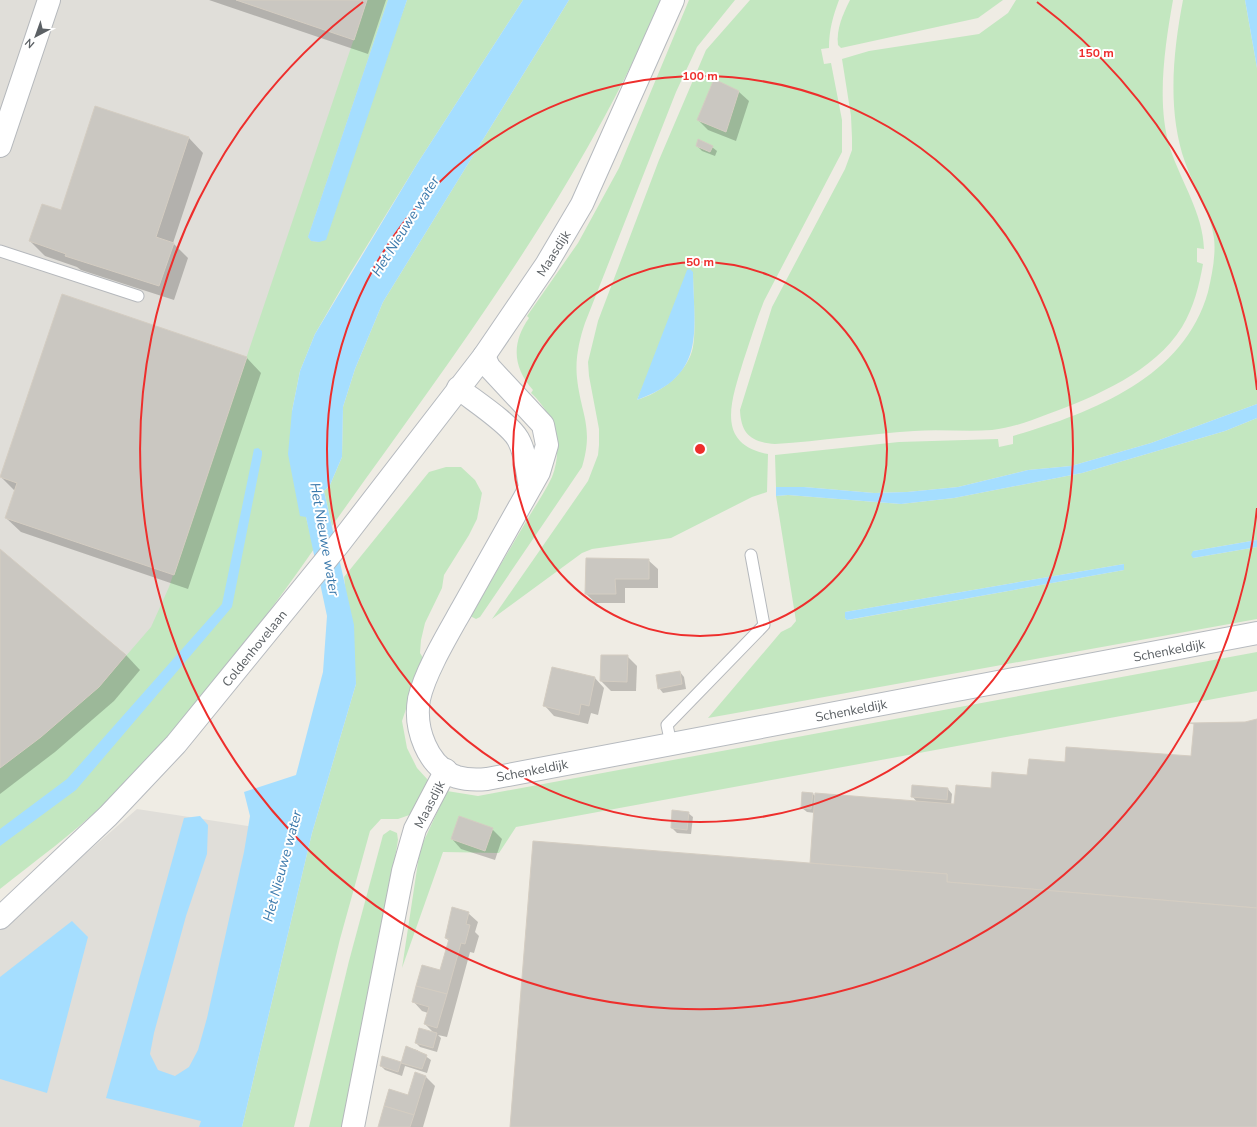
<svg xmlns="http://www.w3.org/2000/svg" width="1257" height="1127" viewBox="0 0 1257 1127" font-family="'Nunito Sans',sans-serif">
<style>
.industrial{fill:#e0ded9}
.green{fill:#c3e7c0;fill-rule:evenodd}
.water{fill:#a5deff}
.shadow{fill:#0003}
.building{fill:#cac7c1;stroke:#d4cdc2}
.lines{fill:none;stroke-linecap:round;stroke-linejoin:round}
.lane-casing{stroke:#b5b8bc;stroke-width:13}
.street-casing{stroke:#b5b8bc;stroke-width:24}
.secondary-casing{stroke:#b6babf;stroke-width:24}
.lane{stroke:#fff;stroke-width:11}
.street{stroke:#fff;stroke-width:22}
.secondary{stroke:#fff;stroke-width:22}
.ring{fill:none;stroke:#ee2e2c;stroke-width:2}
.labels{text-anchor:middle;stroke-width:4;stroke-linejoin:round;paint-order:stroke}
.street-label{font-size:13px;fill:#5c6165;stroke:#fff}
.water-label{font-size:14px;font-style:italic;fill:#3c7aac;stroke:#fff}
.centre{fill:#ee2e2c;stroke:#fff;stroke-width:2}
.ring-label{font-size:12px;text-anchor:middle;font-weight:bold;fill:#ee2e2c;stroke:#fff;stroke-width:4;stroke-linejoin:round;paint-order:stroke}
</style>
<rect width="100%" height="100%" fill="#efece4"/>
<g class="industrial">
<path d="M0 0H396L226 599 0 834Z"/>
<path d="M137 809 293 833 226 1127H0V928Z"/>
</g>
<g class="green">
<path d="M367 0H388L308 237 311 241 319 242 407 0H523L417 164 349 275 315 334 300 371 292 411 306 517 314 549C252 638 183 726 106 802 74 833 35 861 0 889V768L41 737 99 687 151 627 169 587Z"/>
<path d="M569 0H661C580 191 452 357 332 526L324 491 330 485 342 457 343 407 355 369 383 302Z"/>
<path d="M689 0H735L697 47 676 92 585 323C579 341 575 359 577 378 581 415 594 427 582 467L480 617 476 619 470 616 480 595 488 586C501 564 514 542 527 520 535 506 545 492 552 477 564 447 554 414 531 393L533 390C513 368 511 343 529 318L527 316 578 243 619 168Z"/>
<path d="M750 0H839C833 16 829 30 829 48L821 49 824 64 831 63 842 120V152L764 301C756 321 750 341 743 362 732 399 714 444 768 454L767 492 752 497 671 538 592 549 582 553 492 619 588 481 598 455 599 445V429L589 376 588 362 598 321 659 160 706 50ZM693 272C693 292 697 334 692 351 685 375 660 393 637 400Z"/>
<path d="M850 0H1003L978 18 841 48 838 45C836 29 843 14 850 0Z"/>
<path d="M1016 0H1173C1165 45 1156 104 1170 148 1181 182 1203 213 1204 249L1197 248V262L1203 264C1199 286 1194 307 1182 327 1155 371 1095 397 1048 414 1030 421 1011 428 992 430 966 432 940 429 914 431 867 434 821 441 775 444 752 442 741 435 740 410L772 307 845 169 852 150V138L851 116 842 59 869 51 979 34 1008 13Z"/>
<path d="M1183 0H1245L1257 68V404L1151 443 1071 466 1028 470 958 487 907 492 874 493 804 487H776L775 455 899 442 998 439 999 447 1013 444V436C1091 413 1184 378 1208 292 1212 275 1216 255 1214 238 1210 210 1194 188 1185 162 1167 111 1173 52 1183 0Z"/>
<path d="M1257 418V540L1193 551V558L1257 547V619L708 718 781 632 791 627 796 621 776 496 788 495 901 504 954 498 1082 473 1225 431ZM1124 564V570L848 620 845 618V612Z"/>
<path d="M446 467H461L475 480 482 493 477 519 469 535 444 575 442 588 425 623 421 640 420 653 423 658 402 721 407 748 417 768 428 780 427 792 415 813 398 819H381L370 831 340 939 294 1127H242L312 833 356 684 344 577 429 472Z"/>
<path d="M1257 652V691L516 827 499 853 443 852 402 968 420 849 447 791 478 796Z"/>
<path d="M390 830 397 833 398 840 375 980 344 1127H309L349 961 383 835Z"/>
</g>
<g class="water">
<path d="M388 0H407L326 240 319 242 311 241 308 237Z"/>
<path d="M523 0H569L383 302 355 369 343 407 342 457 330 485 324 491 354 625 356 684 312 833 242 1127H199L201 1121 106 1098 184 818 200 816 208 825 207 854 186 916 154 1033 150 1054 158 1070 175 1076 189 1067 198 1050 207 1018 244 852 250 816 244 792 296 775 323 672 327 616 306 517 300 516 288 454 292 411 300 371 315 334 417 164Z"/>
<path d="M1245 0H1257V68Z"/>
<path d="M690 269 693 272C694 333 707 375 637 400L687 270Z"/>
<path d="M1257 404V418L1225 431 1082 473 954 498 901 504 788 495 776 496V487H804L874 493 907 492 958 487 1028 470 1071 466 1151 443Z"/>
<path d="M258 448 262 451V455L232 607 76 790 0 846V829L67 779 222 604 254 449Z"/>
<path d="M1257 540V547L1193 558 1191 555 1193 551Z"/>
<path d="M1124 564V570L847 620 845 618V612Z"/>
<path d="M72 921 88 937 47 1093 0 1079V977Z"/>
</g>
<g class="shadow">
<path d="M209 0H386L368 54Z"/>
<path d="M739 92 749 101 736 141 708 130 698 120Z"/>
<path d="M189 138 203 153 173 243 188 258 174 300 81 270 77 267 45 256 30 241 61 211Z"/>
<path d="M697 146 712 147 717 151 715 156 702 151Z"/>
<path d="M62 296 247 358 261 373 188 589 21 532 6 518 15 491 1 477Z"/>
<path d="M0 550 126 655 140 670 114 701 55 752 0 794Z"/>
<path d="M648 560 658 569V588H625V603H596L586 594Z"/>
<path d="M602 656H627L637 666 636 691H611L601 681Z"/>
<path d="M680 672 684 677 686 689 663 693 659 688Z"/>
<path d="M595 678 604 688 598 715 591 713 588 724 554 716 545 706Z"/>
<path d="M1257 720V1127H511L811 864 815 813 807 812 802 808 813 794 816 797 917 802 912 796 948 789 952 794 951 805H955L992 789 1066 763 1192 757 1245 723Z"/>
<path d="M688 813 693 817 691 834 677 833 672 828Z"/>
<path d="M492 829 502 839 495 860 461 849 452 839Z"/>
<path d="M468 913 478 922 475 932 479 936 474 953 470 952 447 1037 438 1035 441 1038 437 1052 420 1047 416 1043 434 1033 425 1024 428 1013 422 1011 413 1001 441 971 449 941 446 938Z"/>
<path d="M406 1047 417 1050 431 1060 427 1073 405 1066 402 1076 385 1070 381 1066 383 1058 402 1063Z"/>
<path d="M425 1076 435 1086 423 1127H379Z"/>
</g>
<g class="building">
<path d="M236 0H367L354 40Z"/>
<path d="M714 79 739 91 726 132 697 120Z"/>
<path d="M95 106 189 137 156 237 174 243 159 286 65 256 66 254 29 241 42 204 61 210Z"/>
<path d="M698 139 713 146 710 152 696 146Z"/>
<path d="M62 294 247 357 174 575 5 518 17 483 0 477Z"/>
<path d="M0 549 126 655 99 687 41 737 0 768Z"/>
<path d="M586 558 649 559V579H615L616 594H585Z"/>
<path d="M601 655H628L627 682 600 681Z"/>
<path d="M552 667 595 677 589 706 581 704 579 715 543 706Z"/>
<path d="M680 671 682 684 658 689 656 675Z"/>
<path d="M1257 719V908L947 882V874L810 863 815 793 954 804 956 785 991 788 992 772 1027 775 1029 759 1065 762 1066 747 1191 756 1194 724 1190 723 1245 722Z"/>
<path d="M912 785 948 788 947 800 911 797Z"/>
<path d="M802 792 813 793 811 809 801 808Z"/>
<path d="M672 810 689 812 687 830 671 828Z"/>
<path d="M459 816 493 828 485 851 451 839Z"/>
<path d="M533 841 947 874V882L1257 908V1127H510Z"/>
<path d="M452 907 469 912 466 924 470 925 465 944 461 943 447 994 416 986 422 965 440 970 449 939 445 938Z"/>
<path d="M416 986 447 994 437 1028 424 1024 429 1007 412 1002Z"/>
<path d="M419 1028 437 1033 433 1048 415 1043Z"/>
<path d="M406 1046 427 1055 422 1069 401 1063Z"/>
<path d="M382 1056 401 1062 398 1072 380 1066Z"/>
<path d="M415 1072 426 1076 414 1115 384 1106 389 1089 408 1095Z"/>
<path d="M384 1106 414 1115 410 1127H378Z"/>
</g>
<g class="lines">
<g class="lane-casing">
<g id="lane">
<path d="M0 251 138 296"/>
<path d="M671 744 667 725 764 625 751 555"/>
</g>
</g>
<g class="street-casing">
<g id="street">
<path d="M0 146 49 0"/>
<path d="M353 1127 403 871 415 829 446 770"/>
</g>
</g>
<g class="secondary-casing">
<g id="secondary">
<path d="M484 356 489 367 543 425 547 445 539 472C513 518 488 563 462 609 448 634 425 672 419 699 414 728 427 767 457 777 467 780 477 780 487 779L1257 633"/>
<path d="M458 388C473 400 509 423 518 439 526 453 527 472 530 487"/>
<path d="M0 918 108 816 176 744 339 544 484 356 546 265 582 204 673 0"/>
</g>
</g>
<use href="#lane" class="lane"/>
<use href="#street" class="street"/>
<use href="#secondary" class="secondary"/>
</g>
<g class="ring">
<circle cx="700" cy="449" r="187"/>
<circle cx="700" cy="449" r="373"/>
<path d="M1257 508A560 560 0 1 1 363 2M1037 2A560 560 0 0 1 1257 390"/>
</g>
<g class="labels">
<g class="street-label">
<text transform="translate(553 253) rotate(-58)" y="5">Maasdijk</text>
<text transform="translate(254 648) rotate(-51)" y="5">Coldenhovelaan</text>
<text transform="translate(1169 650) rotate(-11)" y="5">Schenkeldijk</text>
<text transform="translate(851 710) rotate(-11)" y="5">Schenkeldijk</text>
<text transform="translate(532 770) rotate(-11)" y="5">Schenkeldijk</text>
<text transform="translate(429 804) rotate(-63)" y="5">Maasdijk</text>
</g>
<g class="water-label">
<text transform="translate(405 226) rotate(-58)" y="5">Het Nieuwe water</text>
<text transform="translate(325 539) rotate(80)" y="5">Het Nieuwe water</text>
<text transform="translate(282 866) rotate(-75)" y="5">Het Nieuwe water</text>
</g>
</g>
<circle cx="700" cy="449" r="6" class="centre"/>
<g class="ring-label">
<text x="1096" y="57">150 m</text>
<text x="700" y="80">100 m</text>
<text x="700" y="266">50 m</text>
</g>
<g transform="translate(36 36) rotate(221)" stroke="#ffffff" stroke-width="3" paint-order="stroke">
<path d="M0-3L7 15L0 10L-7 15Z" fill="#5c6165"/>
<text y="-6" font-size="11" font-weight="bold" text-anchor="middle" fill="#5c6165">N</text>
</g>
</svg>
